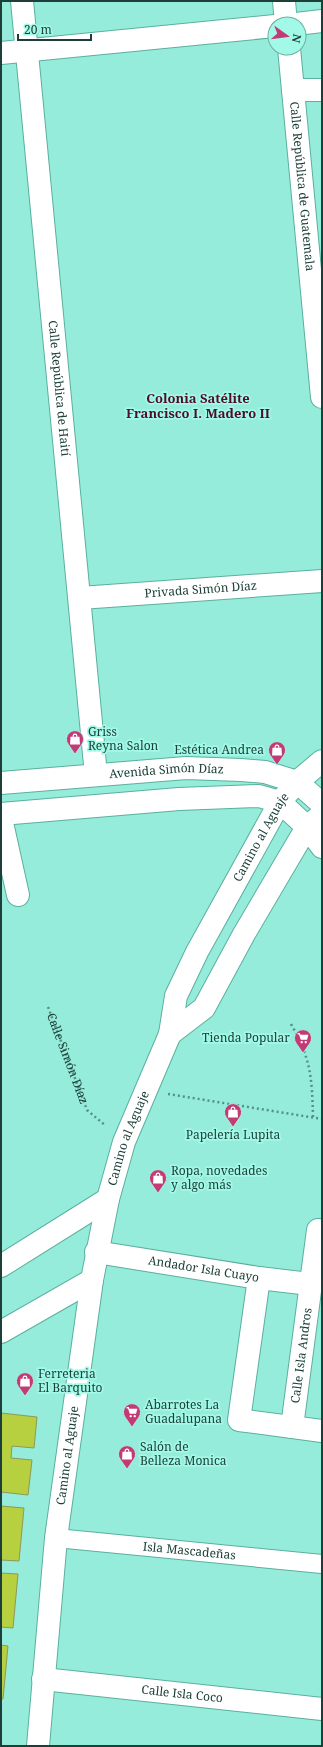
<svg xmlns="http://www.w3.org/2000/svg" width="323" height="1747" viewBox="0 0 323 1747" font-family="'Noto Serif',serif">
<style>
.building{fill:#b7d040;stroke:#8b995a}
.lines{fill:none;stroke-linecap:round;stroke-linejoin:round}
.pedestrian-casing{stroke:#5ab09f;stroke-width:20}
.minor-casing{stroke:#5ab09f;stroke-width:24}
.secondary-casing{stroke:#5ab09f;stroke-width:24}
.path{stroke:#559084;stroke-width:2.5;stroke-dasharray:2 3;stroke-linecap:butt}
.pedestrian{stroke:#fff;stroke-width:18}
.minor{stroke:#fff;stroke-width:22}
.secondary{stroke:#fff;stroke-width:22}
.labels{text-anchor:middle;stroke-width:3.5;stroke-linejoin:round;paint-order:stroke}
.street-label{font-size:12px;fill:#1c4039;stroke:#a3f9e7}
.poi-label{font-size:12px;fill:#1c4039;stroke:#a3f9e7;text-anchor:start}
.neighbourhood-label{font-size:13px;font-weight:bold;fill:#4e0c29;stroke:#a3f9e7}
</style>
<rect width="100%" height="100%" fill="#96ecda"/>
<g class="building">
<path d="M1 1413 37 1417 34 1448 12 1446 11 1458 32 1460 28 1495 1 1492Z"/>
<path d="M1 1506 24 1508 19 1561 1 1560Z"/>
<path d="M1 1573 18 1574 13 1628 1 1627Z"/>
<path d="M1 1645 8 1646 3 1699H1Z"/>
</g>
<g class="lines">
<g class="pedestrian-casing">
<g id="pedestrian">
<path id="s2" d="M56 1538 322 1564"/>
</g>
</g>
<g class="minor-casing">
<g id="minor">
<path id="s3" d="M22 1 96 775"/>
<path d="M284 1 286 24"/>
<path d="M296 24 322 21"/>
<path id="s4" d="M289 48 322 397"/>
<path d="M1 53 275 26"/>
<path d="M293 90H322"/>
<path id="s5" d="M80 598 322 581"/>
<path d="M1 818 18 895"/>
<path d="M307 827 322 847"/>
<path id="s6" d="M96 1252 259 1278 310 1284"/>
<path d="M1 1266 108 1199"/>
<path d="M259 1278 239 1420 322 1431"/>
<path d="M1 1332 92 1280"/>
<path id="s7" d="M292 1427 318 1230"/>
<path id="s8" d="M43 1679 322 1709"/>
</g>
</g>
<g class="secondary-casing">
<g id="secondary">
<path id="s9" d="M1 783 186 768 241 770 265 772 297 782 322 804"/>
<path d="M1 814 179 799 259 796 280 802 307 827"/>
<path d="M170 1034 204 1008 244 934 307 827 319 817"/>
<path id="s10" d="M38 1746 56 1538 92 1280 108 1199 124 1142 170 1034 176 996 197 952 280 802 297 782 322 761"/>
</g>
</g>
<g class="path">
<path id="s1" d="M48 1007 87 1110 106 1126"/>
<path d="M291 1024C311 1059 312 1078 313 1117"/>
<path d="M168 1094 322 1119"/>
</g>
<use href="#pedestrian" class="pedestrian"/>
<use href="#minor" class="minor"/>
<use href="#secondary" class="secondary"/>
</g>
<defs>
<g id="shop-pin" transform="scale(0.9)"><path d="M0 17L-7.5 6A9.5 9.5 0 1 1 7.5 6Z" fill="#c43a74" stroke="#a3f9e7"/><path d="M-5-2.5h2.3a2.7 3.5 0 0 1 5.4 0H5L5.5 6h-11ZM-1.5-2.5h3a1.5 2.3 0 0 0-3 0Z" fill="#fff"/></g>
<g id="supermarket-pin" transform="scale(0.9)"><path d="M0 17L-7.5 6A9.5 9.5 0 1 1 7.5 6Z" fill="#c43a74" stroke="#a3f9e7"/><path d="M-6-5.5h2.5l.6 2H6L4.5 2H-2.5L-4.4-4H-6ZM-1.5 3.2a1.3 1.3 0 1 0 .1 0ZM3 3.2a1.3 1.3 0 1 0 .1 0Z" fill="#fff"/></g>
</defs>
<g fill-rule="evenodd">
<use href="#shop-pin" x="75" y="739"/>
<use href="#shop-pin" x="277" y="750"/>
<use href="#supermarket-pin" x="303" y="1038"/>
<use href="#shop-pin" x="233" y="1112"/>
<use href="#shop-pin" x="158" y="1178"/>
<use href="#shop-pin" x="25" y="1381"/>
<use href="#supermarket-pin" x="132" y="1412"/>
<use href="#shop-pin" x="127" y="1454"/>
</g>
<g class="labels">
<g class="street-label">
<text dy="4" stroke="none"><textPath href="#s4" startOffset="139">Calle República de Guatemala</textPath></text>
<text dy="4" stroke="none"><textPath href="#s3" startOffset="389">Calle República de Haití</textPath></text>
<text dy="4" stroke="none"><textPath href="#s5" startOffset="121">Privada Simón Díaz</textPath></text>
<text dy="4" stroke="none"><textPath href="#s9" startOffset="166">Avenida Simón Díaz</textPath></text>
<text dy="4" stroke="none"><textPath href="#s10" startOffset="947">Camino al Aguaje</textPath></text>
<text dy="4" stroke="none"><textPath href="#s1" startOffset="55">Calle Simón Díaz</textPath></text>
<text dy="4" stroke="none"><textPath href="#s10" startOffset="616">Camino al Aguaje</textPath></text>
<text dy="4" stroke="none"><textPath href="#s6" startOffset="109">Andador Isla Cuayo</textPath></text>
<text dy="4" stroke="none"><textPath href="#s7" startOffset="72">Calle Isla Andros</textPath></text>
<text dy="4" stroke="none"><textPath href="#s10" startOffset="292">Camino al Aguaje</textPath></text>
<text dy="4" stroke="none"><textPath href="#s2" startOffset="134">Isla Mascadeñas</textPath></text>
<text dy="4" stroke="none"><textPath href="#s8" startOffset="140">Calle Isla Coco</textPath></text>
</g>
<g class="poi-label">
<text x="88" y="736">Griss<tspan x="88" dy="14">Reyna Salon</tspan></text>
<text x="264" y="754" text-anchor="end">Estética Andrea</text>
<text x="290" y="1042" text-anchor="end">Tienda Popular</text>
<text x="233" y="1139" text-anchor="middle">Papelería Lupita</text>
<text x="171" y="1175">Ropa, novedades<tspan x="171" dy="14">y algo más</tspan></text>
<text x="38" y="1378">Ferreteria<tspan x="38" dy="14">El Barquito</tspan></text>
<text x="145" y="1409">Abarrotes La<tspan x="145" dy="14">Guadalupana</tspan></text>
<text x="140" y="1451">Salón de<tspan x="140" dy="14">Belleza Monica</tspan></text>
</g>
<g class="neighbourhood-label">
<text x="198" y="403">Colonia Satélite<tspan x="198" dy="15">Francisco I. Madero II</tspan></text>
</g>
</g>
<rect width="323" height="1747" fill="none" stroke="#1c4039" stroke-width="4"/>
<g transform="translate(287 36) rotate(104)"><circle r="19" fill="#a3f9e7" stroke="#6dafa1"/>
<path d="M0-3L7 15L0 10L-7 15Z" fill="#c43a74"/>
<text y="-6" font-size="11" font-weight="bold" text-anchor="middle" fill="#1c4039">N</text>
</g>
<path d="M18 34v6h73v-6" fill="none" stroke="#1c4039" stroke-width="2"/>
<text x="24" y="34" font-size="12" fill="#1c4039" stroke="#a3f9e7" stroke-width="3" paint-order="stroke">20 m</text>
</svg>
